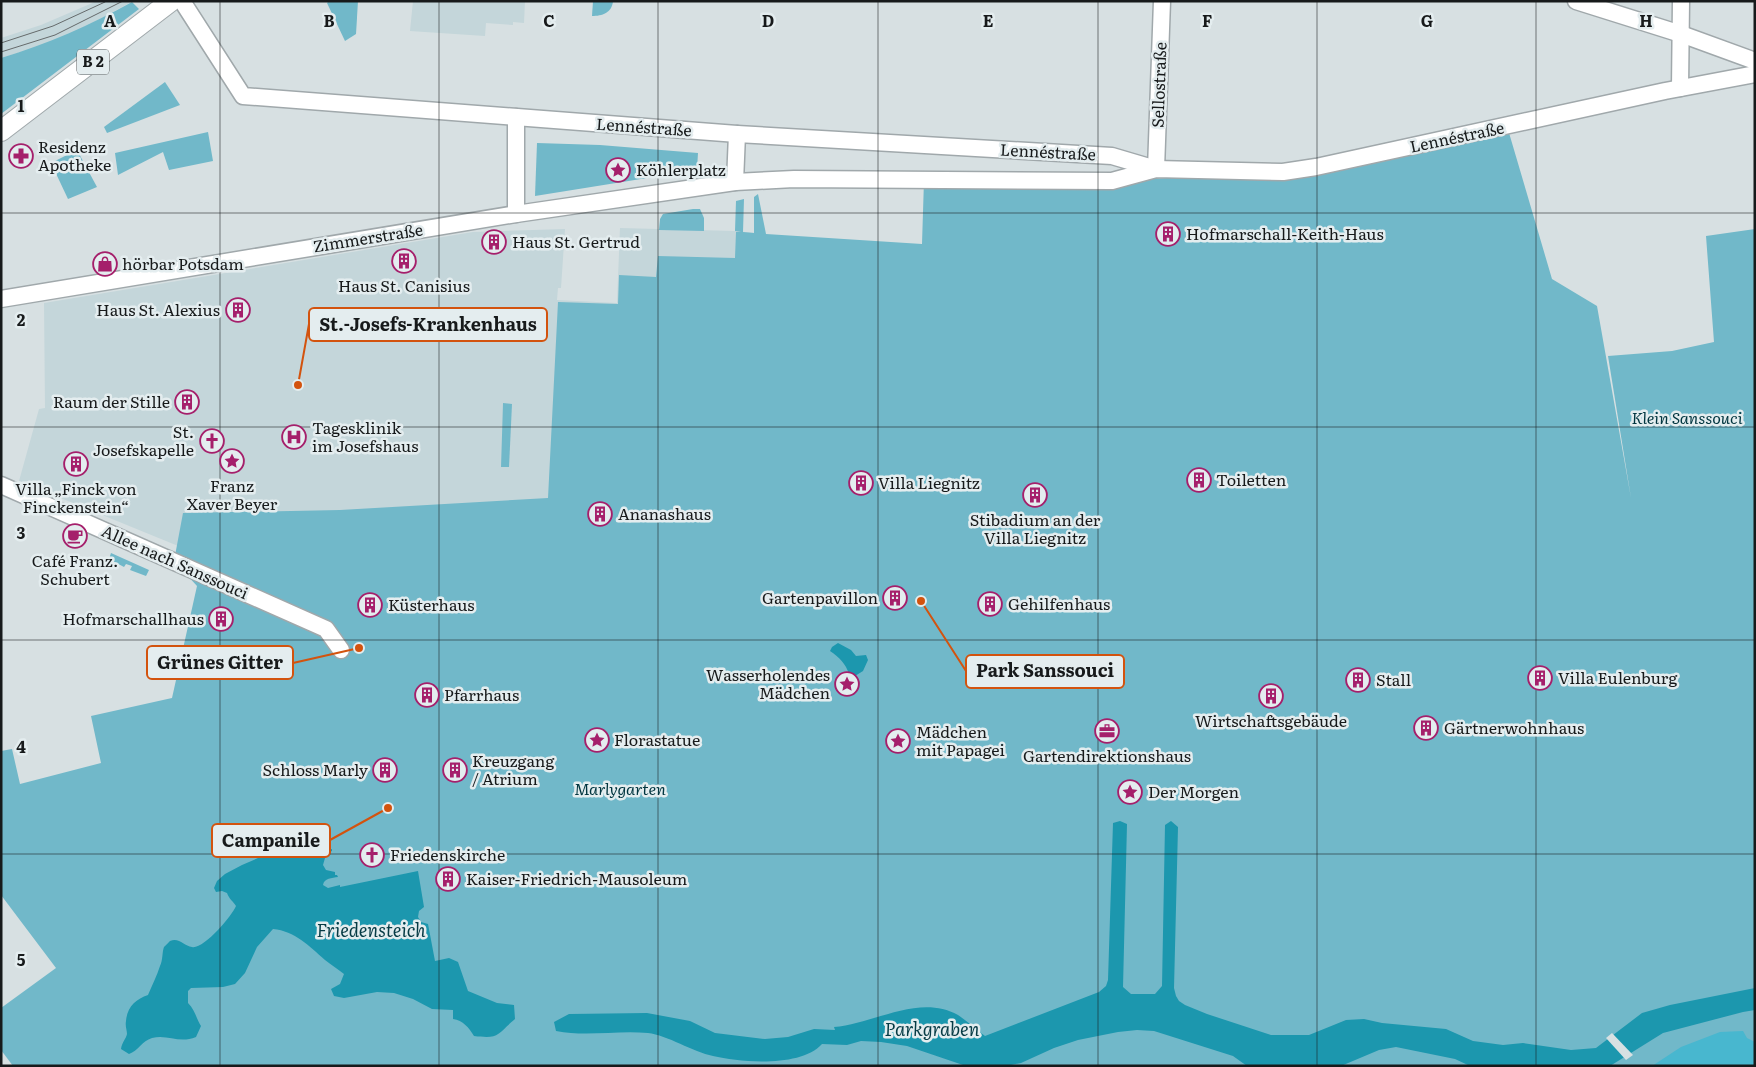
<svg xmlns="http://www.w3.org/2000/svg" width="1756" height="1067" viewBox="0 0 1756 1067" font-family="Literata,serif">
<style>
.built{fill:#c4d6da}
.green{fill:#71b8c9}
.forest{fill:#48b7cf}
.water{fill:#1c97ae}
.pier{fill:#d7e0e2}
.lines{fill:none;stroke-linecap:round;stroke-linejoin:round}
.minor-casing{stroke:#a0a8ab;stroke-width:19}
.major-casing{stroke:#a0a8ab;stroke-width:22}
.minor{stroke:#fff;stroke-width:16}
.major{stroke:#fff;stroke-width:20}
.tram{stroke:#656a6b;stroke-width:1}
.grid{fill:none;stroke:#171a1b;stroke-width:1;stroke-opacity:0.55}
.labels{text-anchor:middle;stroke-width:5;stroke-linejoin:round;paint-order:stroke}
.shield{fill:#e4edef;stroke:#54595b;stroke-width:1}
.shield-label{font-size:15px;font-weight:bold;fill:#171a1b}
.street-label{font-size:16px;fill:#171a1b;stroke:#e4edef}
.poi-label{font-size:16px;fill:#171a1b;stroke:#e4edef;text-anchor:start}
.park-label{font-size:16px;font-style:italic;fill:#00353f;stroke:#e4edef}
.water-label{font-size:18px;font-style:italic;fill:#063b45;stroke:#e4edef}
.grid-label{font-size:16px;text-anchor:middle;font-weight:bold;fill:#171a1b;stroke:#e4edef;stroke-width:5;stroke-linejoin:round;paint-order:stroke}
.leader{fill:none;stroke:#d3530e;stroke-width:2}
.callout-dot{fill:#d3530e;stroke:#e4edef;stroke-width:2}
.callout{fill:#e4edef;stroke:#d3530e;stroke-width:2}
.callout-label{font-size:18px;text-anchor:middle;font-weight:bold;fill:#171a1b}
</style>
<rect width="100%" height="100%" fill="#d7e0e2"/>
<g class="built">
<path d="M97 1H133L85 27 44 45 1 58V38L41 25Z"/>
<path d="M413 1H525L524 23 513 22V25L486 23 485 36 410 31Z"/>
<path d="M620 228 735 231 766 234 820 470 188 550 19 481 39 409 45 408 44 303 473 232 565 229 561 288H558L557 300 617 303Z"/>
</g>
<g class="green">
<path d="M329 1H358L356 34 345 41 327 3Z"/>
<path d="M593 1H613C612 13 602 16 592 16Z"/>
<path d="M132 2 139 9 1 114V58C48 44 90 25 132 2Z"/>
<path d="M165 82 180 105 107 133 104 127Z"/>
<path d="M1507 126 1552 279 1597 306 1631 498 1608 356 1672 351 1714 342 1706 236 1755 229V1066H13L1 1050V1008L56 968 1 895V751L12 749 20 784 101 763 91 716 172 698 197 586 174 561 183 513 340 510 548 498 558 302 618 304 619 275 656 277 658 256 735 258 736 232H741L735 231 736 201 744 199 743 232 754 233V197L758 194 766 234 922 244 924 180 1111 181 1283 172Z"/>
<path d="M208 132 213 161 169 170 163 152 118 175 115 153Z"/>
<path d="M537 143 600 145 698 153 697 170 535 196Z"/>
<path d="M77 150 97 187 68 199 51 163Z"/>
<path d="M693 209H700L704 218V231L659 230 660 219 663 214Z"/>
<path d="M503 403 512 404 509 467H501Z"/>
<path d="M111 553 149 570 146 576 130 570 132 566 126 564 124 567 109 559Z"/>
</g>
<path class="forest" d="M1743 1031 1747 1038 1755 1042V1066H1652L1681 1047 1720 1032Z"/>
<g class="water">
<path d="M838 643 851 650 856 656 866 655 868 660 863 671 855 676 849 674C846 664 839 657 830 651L832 647Z"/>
<path d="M1120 821 1127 824 1123 987 1131 994H1155L1162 986 1165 825 1171 821 1178 827 1174 988 1176 996 1179 1001 1185 1005 1207 1014 1271 1035H1309L1346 1020 1364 1019 1382 1023 1446 1029 1473 1041 1503 1045 1523 1043 1571 1050 1596 1048 1642 1013 1670 1005 1755 988V1010L1743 1012 1663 1033 1610 1066H1470L1455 1059 1396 1047 1379 1050 1341 1066H1247L1233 1056 1154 1031 1137 1030 1118 1032 1078 1040 1054 1048 1021 1063 1011 1065 966 1066 907 1046 881 1042 861 1041 847 1045 822 1044C802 1067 742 1063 713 1056 693 1052 667 1035 648 1033 617 1030 587 1037 556 1031L554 1022 569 1014 647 1013 690 1021 715 1033 765 1039 788 1037 814 1029 835 1030 834 1027C874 1024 919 993 958 1015 967 1021 976 1029 985 1036L1099 992 1106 986 1108 980 1113 823Z"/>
<path d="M317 838 318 843 315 846 317 849 321 852 332 849V851L330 852 331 854 325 858 323 865 326 870 335 872V875H337L338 877C332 878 324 878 323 885L328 888 340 885V887L418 871 424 907 419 911 418 917 421 922 428 924 435 961 449 958 458 962 468 991 497 1003 514 1005 515 1019C496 1035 500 1039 474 1036 469 1028 463 1020 453 1019V1010L432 1009 413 999 394 993 377 992 344 998 334 996 331 989 340 984 344 974C338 969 331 965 325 960 309 946 295 931 273 929L257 947 245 973 235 984 223 987 191 988 188 991V1003C195 1010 196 1018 201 1026L196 1037C179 1044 168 1034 152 1038 142 1041 138 1051 129 1054L121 1049C122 1042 126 1039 127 1034 127 1030 125 1026 126 1021 127 1007 136 999 148 995 152 985 157 976 160 966 163 960 162 952 164 947 165 946 170 941 170 941 179 937 184 946 192 947 203 950 232 916 236 906 233 901 229 899 227 893L222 891 216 892 214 888 217 881 225 874 242 865 290 844Z"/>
</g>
<path class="pier" d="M1612 1033 1633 1055 1626 1060 1606 1038Z"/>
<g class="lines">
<g class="minor-casing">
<g id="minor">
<path d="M182 1 243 96 737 134 1112 156 1156 169"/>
<path d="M1576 1 1681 34 1755 61"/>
<path d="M1680 88 1681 1"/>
<path d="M516 117V214"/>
<path d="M1156 169 1162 1"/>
<path d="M735 182 737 134"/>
<path d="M1 299 516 214 735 182 794 179 1112 181 1156 169 1283 172 1316 167 1665 91 1755 74"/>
<path d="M1 485 326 629 341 650"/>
</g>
</g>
<g class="major-casing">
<path id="major" d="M1 131 171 1"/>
</g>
<use href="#minor" class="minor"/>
<use href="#major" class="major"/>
<g class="tram">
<path d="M1 43 53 26 105 2"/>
<path d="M1 52 55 35 123 1"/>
</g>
</g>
<path class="grid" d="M220 1V1066M439 1V1066M658 1V1066M878 1V1066M1098 1V1066M1317 1V1066M1536 1V1066M1 213H1755M1 427H1755M1 640H1755M1 854H1755"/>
<defs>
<g id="pharmacy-ring" transform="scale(1.25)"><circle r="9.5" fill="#e4edef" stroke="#a51f6b" stroke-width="1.5"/><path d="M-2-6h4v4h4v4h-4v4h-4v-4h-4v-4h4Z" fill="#a51f6b"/></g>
<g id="sight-ring" transform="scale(1.25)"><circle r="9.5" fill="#e4edef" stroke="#a51f6b" stroke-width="1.5"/><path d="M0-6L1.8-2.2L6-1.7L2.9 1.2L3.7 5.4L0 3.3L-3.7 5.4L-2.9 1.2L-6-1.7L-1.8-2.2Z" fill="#a51f6b"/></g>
<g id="building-ring" transform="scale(1.25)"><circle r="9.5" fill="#e4edef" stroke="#a51f6b" stroke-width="1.5"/><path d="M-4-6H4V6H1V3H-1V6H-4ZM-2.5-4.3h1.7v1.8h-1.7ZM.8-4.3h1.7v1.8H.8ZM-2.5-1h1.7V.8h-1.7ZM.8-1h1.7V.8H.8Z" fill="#a51f6b"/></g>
<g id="shop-ring" transform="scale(1.25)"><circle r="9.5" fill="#e4edef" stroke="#a51f6b" stroke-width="1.5"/><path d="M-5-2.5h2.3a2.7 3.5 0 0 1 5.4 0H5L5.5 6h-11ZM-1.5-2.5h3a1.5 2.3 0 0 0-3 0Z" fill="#a51f6b"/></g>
<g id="hospital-ring" transform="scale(1.25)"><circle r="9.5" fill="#e4edef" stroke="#a51f6b" stroke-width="1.5"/><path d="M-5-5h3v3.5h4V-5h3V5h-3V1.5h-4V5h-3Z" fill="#a51f6b"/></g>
<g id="church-ring" transform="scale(1.25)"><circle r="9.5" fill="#e4edef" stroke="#a51f6b" stroke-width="1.5"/><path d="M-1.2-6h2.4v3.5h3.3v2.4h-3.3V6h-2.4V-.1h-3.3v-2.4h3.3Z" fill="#a51f6b"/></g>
<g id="cafe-ring" transform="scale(1.25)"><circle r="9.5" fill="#e4edef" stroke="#a51f6b" stroke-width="1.5"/><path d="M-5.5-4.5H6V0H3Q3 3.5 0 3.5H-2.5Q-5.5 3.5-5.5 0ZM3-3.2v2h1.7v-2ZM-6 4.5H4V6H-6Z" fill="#a51f6b"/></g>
<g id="office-ring" transform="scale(1.25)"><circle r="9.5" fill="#e4edef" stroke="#a51f6b" stroke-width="1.5"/><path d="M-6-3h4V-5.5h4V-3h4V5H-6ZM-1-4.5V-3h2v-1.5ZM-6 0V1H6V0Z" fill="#a51f6b"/></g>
</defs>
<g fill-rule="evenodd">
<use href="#pharmacy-ring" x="21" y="156"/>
<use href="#sight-ring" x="618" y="170"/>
<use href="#building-ring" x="1168" y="234"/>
<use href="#building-ring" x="494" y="242"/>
<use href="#building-ring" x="404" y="261"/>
<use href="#shop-ring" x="105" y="264"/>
<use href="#building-ring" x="238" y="310"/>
<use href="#building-ring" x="187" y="402"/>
<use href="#hospital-ring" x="294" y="437"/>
<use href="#church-ring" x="212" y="441"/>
<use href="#sight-ring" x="232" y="461"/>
<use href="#building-ring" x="76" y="464"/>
<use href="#building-ring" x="1199" y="480"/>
<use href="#building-ring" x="861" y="483"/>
<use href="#building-ring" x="1035" y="495"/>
<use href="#building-ring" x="600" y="514"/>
<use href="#cafe-ring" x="75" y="536"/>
<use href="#building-ring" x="895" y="598"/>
<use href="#building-ring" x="990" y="604"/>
<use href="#building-ring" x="370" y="605"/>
<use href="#building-ring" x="221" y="619"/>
<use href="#building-ring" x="1540" y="678"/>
<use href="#building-ring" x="1358" y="680"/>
<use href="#sight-ring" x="847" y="684"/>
<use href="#building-ring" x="427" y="695"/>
<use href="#building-ring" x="1271" y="696"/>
<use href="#building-ring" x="1426" y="728"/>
<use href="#office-ring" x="1107" y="731"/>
<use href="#sight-ring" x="597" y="740"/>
<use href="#sight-ring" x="898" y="741"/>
<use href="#building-ring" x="385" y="770"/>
<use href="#building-ring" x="455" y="770"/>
<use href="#sight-ring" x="1130" y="792"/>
<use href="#church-ring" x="372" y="855"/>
<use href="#building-ring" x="448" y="879"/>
</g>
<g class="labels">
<rect class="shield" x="77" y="49.5" width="32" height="25" rx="4"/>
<g class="shield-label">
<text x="93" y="67">B 2</text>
</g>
<g class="street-label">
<text transform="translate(1159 85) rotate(-88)" y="6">Sellostraße</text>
<text transform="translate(644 127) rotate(4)" y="6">Lennéstraße</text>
<text transform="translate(1457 137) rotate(-12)" y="6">Lennéstraße</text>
<text transform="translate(1048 152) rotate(3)" y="6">Lennéstraße</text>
<text transform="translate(368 238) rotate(-9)" y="6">Zimmerstraße</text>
<text transform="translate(175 562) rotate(24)" y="6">Allee nach Sanssouci</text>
</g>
<g class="poi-label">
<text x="38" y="153">Residenz<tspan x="38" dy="18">Apotheke</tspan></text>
<text x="636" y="176">Köhlerplatz</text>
<text x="1186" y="240">Hofmarschall-Keith-Haus</text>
<text x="512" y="248">Haus St. Gertrud</text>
<text x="122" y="270">hörbar Potsdam</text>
<text x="404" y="292" text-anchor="middle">Haus St. Canisius</text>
<text x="220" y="316" text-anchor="end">Haus St. Alexius</text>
<text x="170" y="408" text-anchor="end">Raum der Stille</text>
<text x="312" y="434">Tagesklinik<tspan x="312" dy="18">im Josefshaus</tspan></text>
<text x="194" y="438" text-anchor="end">St.<tspan x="194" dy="18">Josefskapelle</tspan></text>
<text x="1216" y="486">Toiletten</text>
<text x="878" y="489">Villa Liegnitz</text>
<text x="232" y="492" text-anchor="middle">Franz<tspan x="232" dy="18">Xaver Beyer</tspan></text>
<text x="76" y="495" text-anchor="middle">Villa „Finck von<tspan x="76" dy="18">Finckenstein“</tspan></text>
<text x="618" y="520">Ananashaus</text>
<text x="1035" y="526" text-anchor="middle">Stibadium an der<tspan x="1035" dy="18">Villa Liegnitz</tspan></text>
<text x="75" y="567" text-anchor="middle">Café Franz.<tspan x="75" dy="18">Schubert</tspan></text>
<text x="878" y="604" text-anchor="end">Gartenpavillon</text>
<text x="1008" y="610">Gehilfenhaus</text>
<text x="388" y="611">Küsterhaus</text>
<text x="204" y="625" text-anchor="end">Hofmarschallhaus</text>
<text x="830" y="681" text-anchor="end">Wasserholendes<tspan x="830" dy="18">Mädchen</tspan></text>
<text x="1558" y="684">Villa Eulenburg</text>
<text x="1376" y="686">Stall</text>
<text x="444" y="701">Pfarrhaus</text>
<text x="1271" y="727" text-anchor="middle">Wirtschaftsgebäude</text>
<text x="1444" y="734">Gärtnerwohnhaus</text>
<text x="916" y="738">Mädchen<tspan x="916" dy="18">mit Papagei</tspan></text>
<text x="614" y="746">Florastatue</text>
<text x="1107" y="762" text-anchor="middle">Gartendirektionshaus</text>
<text x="472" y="767">Kreuzgang<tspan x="472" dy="18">/ Atrium</tspan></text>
<text x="368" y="776" text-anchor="end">Schloss Marly</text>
<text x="1148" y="798">Der Morgen</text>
<text x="390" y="861">Friedenskirche</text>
<text x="466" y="885">Kaiser-Friedrich-Mausoleum</text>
</g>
<g class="park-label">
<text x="1687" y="424">Klein Sanssouci</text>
<text x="620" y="795">Marlygarten</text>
</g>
<g class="water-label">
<text x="371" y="937">Friedensteich</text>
<text x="932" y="1036">Parkgraben</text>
</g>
</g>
<g class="grid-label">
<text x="110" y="27">A</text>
<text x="329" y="27">B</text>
<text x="549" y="27">C</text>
<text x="768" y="27">D</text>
<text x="988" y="27">E</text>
<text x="1207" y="27">F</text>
<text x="1427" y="27">G</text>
<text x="1646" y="27">H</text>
<text x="21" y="112">1</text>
<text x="21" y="326">2</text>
<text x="21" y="539">3</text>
<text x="21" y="753">4</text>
<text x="21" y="966">5</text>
</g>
<path class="leader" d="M298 385L309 324M359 648L293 663M921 601L966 671M388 808L330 840"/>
<g class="callout-dot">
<circle cx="298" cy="385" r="5"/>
<circle cx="359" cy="648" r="5"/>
<circle cx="921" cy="601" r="5"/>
<circle cx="388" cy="808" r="5"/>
</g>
<g class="callout">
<rect x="309" y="308" width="238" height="33" rx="5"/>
<rect x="147" y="646" width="146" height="33" rx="5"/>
<rect x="966" y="655" width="158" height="33" rx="5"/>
<rect x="212" y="824" width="118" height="33" rx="5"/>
</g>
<g class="callout-label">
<text x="428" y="331">St.-Josefs-Krankenhaus</text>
<text x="220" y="669">Grünes Gitter</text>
<text x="1045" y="677">Park Sanssouci</text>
<text x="271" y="847">Campanile</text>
</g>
<rect width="1756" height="1067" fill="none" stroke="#171a1b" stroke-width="5"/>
</svg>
